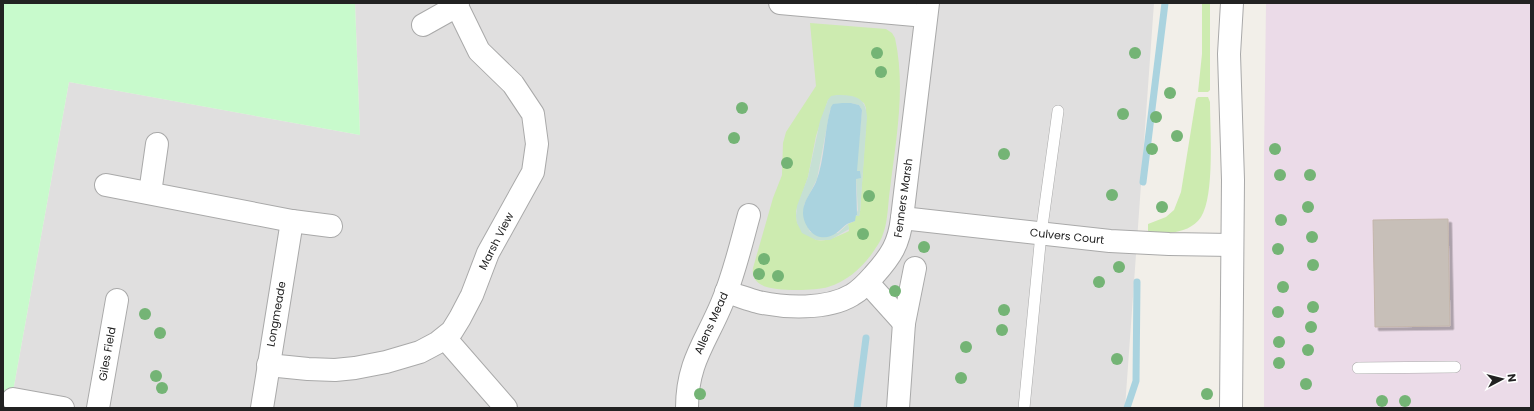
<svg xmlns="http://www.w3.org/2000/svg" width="1534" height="411" viewBox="0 0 1534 411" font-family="Poppins,sans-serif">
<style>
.residential{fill:#e0dfdf}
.industrial{fill:#ebdbe8}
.grass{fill:#cdebb0;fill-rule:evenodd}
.wetland{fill:#c6e0d4}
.park{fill:#c8facc}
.water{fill:#aad3df}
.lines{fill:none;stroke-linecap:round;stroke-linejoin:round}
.stream{stroke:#aad3df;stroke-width:7}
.building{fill:#c7bfb8;stroke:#c4b6ab;filter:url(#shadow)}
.service-casing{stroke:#a9a9a9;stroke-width:12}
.minor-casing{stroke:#a9a9a9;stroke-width:24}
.service{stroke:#fff;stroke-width:11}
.minor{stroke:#fff;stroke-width:22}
.tree{fill:#74b475}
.labels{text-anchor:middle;stroke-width:4;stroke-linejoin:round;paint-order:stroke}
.street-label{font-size:11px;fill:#222;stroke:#fff}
</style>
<defs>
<filter id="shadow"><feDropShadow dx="3.5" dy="3.5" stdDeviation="0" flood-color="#0004"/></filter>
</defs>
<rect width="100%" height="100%" fill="#f2efe9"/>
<path class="residential" d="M355 3H1154L1125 408H10L69 82 360 135Z"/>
<path class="industrial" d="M1266 3H1531V408H1264V157Z"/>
<g class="grass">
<path d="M1202 3H1210V90L1208 92H1198L1202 54Z"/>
<path d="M810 23 886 29 892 33 895 38C906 88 896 139 890 189 888 202 888 222 883 234 881 241 875 249 871 255 860 269 846 282 828 287 815 291 771 292 760 284 754 280 752 275 753 268L773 198 782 175 783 143 786 132 816 86ZM837 95 854 97 864 103 866 108V124L860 212 859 216H855V221L848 224 849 231C838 236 828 242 816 240L797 223 796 211 808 177 816 136 828 100Z"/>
<path d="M1198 97H1208L1210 102C1210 128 1215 196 1201 217 1194 228 1182 231 1170 233 1162 233 1156 234 1148 232V224L1166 217 1174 210 1181 192 1196 99Z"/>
</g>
<path class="wetland" d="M837 95C855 95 866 97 867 117L860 212 859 216H855L858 210 856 178H860L856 171 862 110 859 105 851 103 835 104 830 110 817 179 804 205V218L810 232 838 233 848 224 849 229 830 240H816L802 233 797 223 796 216 797 206 808 177 820 121 828 100 831 96Z"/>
<path class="park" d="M3 3H355L360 135 69 82 10 408H3Z"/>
<path class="water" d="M842 103H851L859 105 862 110 857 171H860L861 178 856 179 857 215H856L855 221C853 222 849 223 847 224 838 231 833 239 820 237 810 235 803 222 803 213 803 201 811 193 816 182 825 159 824 131 831 107L833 104Z"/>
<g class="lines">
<g class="stream">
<path d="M1143 182 1165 3"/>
<path d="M857 408 866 338"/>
<path d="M1127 408 1136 381 1137 282"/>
</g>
</g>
<path class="building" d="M1448 219 1450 326 1375 327 1373 220Z"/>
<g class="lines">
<g class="service-casing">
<g id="service">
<path d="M1358 368 1455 367"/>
<path d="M1024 408 1041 234 1058 111"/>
</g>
</g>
<g class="minor-casing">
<g id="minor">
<path d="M780 3 926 16"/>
<path d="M423 25 457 6"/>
<path d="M106 185 292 221 331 226"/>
<path d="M150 193 157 144"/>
<path d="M902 218 1110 241 1169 244 1232 245"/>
<path d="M868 283 904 323"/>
<path d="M726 292C737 295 747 299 758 302 785 308 827 310 852 295 861 290 867 283 874 275 891 256 899 244 902 218L928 3"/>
<path d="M445 338 506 408"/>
<path d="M268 365 308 369 335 370 355 368 386 362 420 352 437 343 452 331 460 318 472 295 488 253 533 172 537 144 533 114 513 84 479 51 457 6 458 3"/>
<path d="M13 399 63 408"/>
<path d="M98 408 117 300"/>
<path d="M262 408 292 221"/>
<path d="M687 408C687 362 706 342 722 303 734 275 741 244 749 215"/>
<path d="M898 408 904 323 915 268"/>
<path d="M1231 408 1233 180 1229 54 1232 3"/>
</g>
</g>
<use href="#service" class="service"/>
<use href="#minor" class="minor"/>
</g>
<g class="tree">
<circle cx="877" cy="53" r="6"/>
<circle cx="1135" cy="53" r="6"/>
<circle cx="881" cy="72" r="6"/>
<circle cx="1170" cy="93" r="6"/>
<circle cx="742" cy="108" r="6"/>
<circle cx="1123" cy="114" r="6"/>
<circle cx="1156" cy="117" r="6"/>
<circle cx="1177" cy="136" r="6"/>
<circle cx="734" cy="138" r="6"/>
<circle cx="1152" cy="149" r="6"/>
<circle cx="1275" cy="149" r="6"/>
<circle cx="1004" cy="154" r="6"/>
<circle cx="787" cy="163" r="6"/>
<circle cx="1280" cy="175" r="6"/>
<circle cx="1310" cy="175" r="6"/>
<circle cx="1112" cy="195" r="6"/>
<circle cx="869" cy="196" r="6"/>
<circle cx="1162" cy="207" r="6"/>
<circle cx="1308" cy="207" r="6"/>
<circle cx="1281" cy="220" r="6"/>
<circle cx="863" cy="234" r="6"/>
<circle cx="1312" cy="237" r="6"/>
<circle cx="924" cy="247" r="6"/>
<circle cx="1278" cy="249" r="6"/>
<circle cx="764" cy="259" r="6"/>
<circle cx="1313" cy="265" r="6"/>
<circle cx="1119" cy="267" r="6"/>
<circle cx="759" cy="274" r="6"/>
<circle cx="778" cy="276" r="6"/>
<circle cx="1099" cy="282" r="6"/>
<circle cx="1283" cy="287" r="6"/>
<circle cx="895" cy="291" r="6"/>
<circle cx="1313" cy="307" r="6"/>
<circle cx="1004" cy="310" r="6"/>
<circle cx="1278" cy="312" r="6"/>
<circle cx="145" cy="314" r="6"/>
<circle cx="1311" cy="327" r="6"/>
<circle cx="1002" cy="330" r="6"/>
<circle cx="160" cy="333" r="6"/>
<circle cx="1279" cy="342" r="6"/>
<circle cx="966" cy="347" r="6"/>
<circle cx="1308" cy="350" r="6"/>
<circle cx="1117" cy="359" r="6"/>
<circle cx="1279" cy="363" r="6"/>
<circle cx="156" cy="376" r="6"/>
<circle cx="961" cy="378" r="6"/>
<circle cx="1306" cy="384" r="6"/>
<circle cx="162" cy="388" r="6"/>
<circle cx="700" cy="394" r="6"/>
<circle cx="1207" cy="394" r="6"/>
<circle cx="1382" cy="401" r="6"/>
<circle cx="1405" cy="401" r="6"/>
</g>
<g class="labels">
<g class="street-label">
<text transform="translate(903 198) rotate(-82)" y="4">Fenners Marsh</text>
<text transform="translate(1067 236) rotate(6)" y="4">Culvers Court</text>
<text transform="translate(496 241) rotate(-63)" y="4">Marsh View</text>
<text transform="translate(276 314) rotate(-80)" y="4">Longmeade</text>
<text transform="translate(711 323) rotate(-66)" y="4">Allens Mead</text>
<text transform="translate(107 354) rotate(-80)" y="4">Giles Field</text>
</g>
</g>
<rect width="1534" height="411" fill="none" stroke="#222222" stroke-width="8"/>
<g transform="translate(1502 379) rotate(83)" stroke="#ffffff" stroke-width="3" paint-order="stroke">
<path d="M0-3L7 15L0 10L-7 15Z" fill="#222222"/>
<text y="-6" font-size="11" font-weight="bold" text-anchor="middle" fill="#222222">N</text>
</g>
</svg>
